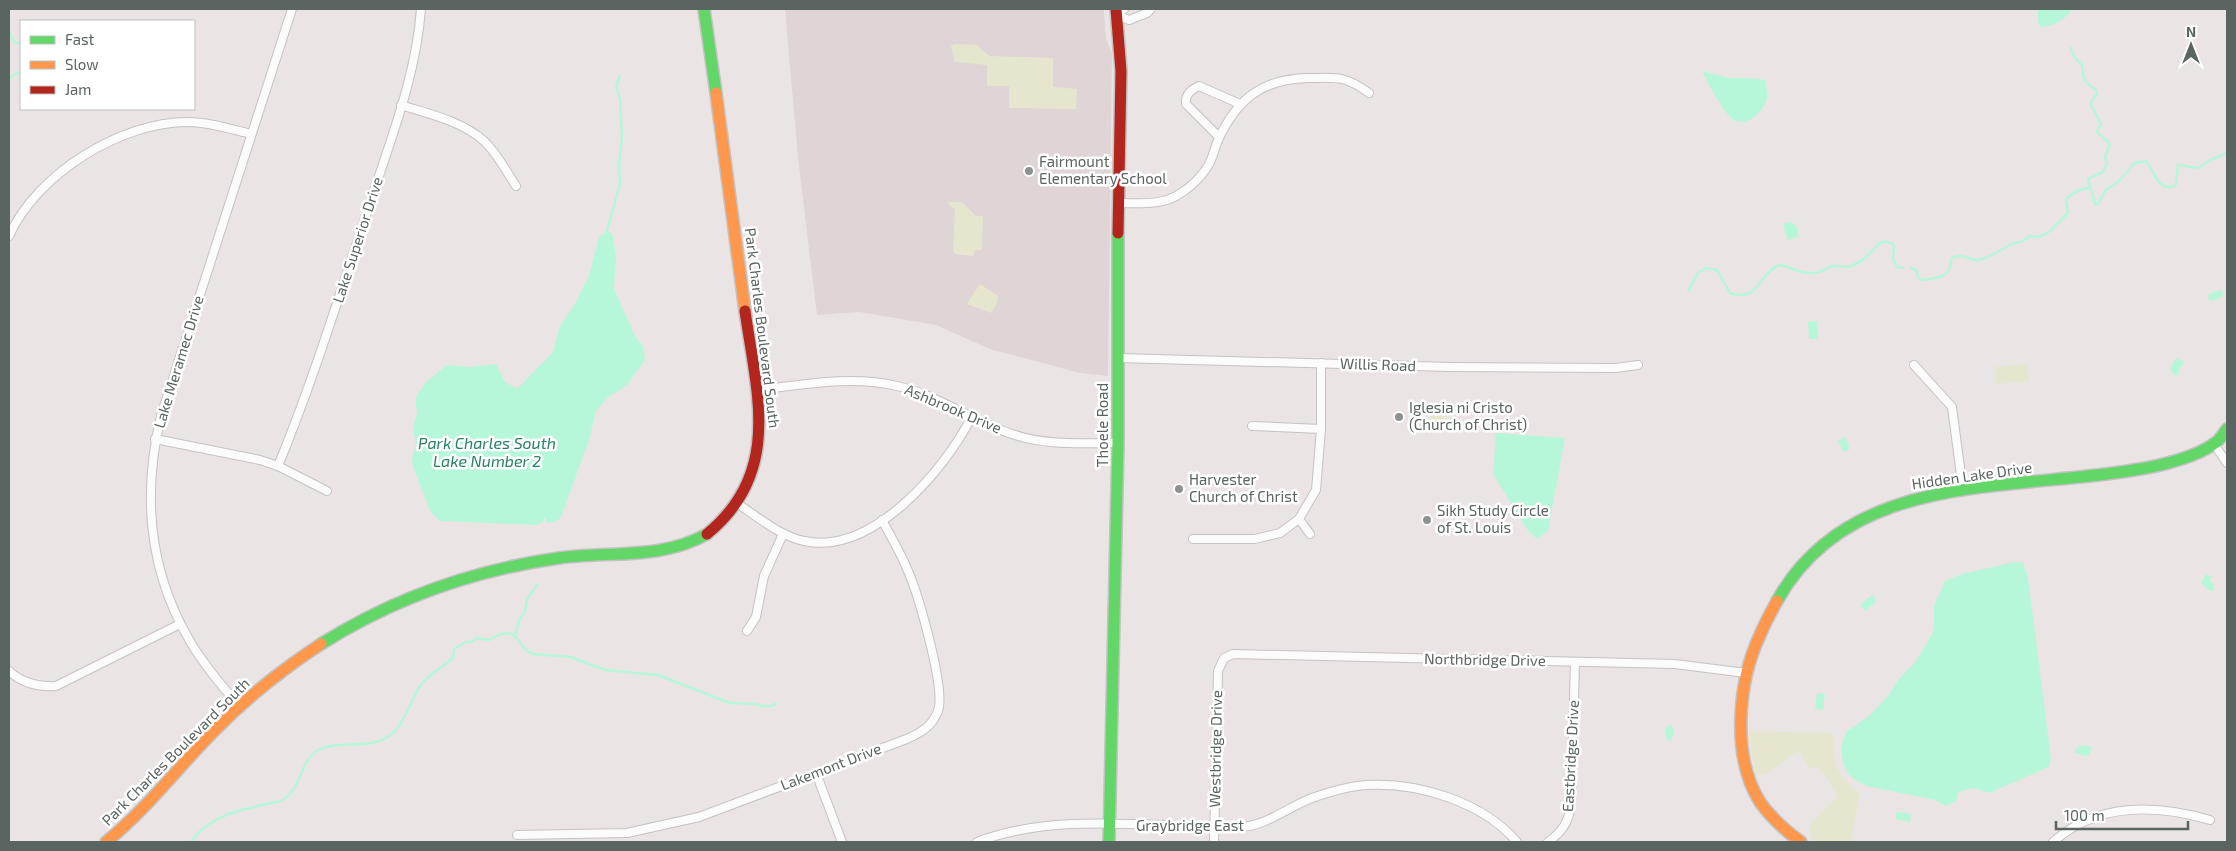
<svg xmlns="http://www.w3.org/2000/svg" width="2236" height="851" viewBox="0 0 2236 851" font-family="'Exo 2',sans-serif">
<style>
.education{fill:#dfd5d7}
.green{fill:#e6e6ce}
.water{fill:#b6f7da}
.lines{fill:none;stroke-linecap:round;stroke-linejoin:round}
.stream{stroke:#b6f7da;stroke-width:2.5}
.street-casing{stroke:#c3c3c2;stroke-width:10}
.fast-casing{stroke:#c2c3c2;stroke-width:14}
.slow-casing{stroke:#c2c3c2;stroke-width:14}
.jam-casing{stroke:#c2c3c2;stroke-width:14}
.street{stroke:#fcfbfb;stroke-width:8}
.fast{stroke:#63d668;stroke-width:11}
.slow{stroke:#ff974d;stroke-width:11}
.jam{stroke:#b3261e;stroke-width:11}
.poi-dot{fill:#8d918f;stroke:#fff;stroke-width:2}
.labels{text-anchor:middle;stroke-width:5;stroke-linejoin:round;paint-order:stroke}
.poi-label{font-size:15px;fill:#5a6460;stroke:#fff;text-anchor:start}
.street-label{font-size:15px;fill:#5a6460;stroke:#fff}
.water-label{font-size:16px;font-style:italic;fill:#288262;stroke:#fff}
</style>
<rect width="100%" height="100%" fill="#ebe4e5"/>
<path class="education" d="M785 9H1104L1106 39 1112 53 1108 376 1080 373 990 349 936 325 859 312 817 315 798 158Z"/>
<g class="green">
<path d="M955 44 977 45 989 56 1053 58V87L1077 89 1076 109 1009 108V86H987V65L955 62 951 46Z"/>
<path d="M947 202H962L976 216H983L982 250H975L973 256 955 254 953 251 955 210Z"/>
<path d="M980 284 998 296 997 303 991 313 967 304Z"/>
<path d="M2027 364 2030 381 1996 384 1995 367Z"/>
<path d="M1441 410 1448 422 1435 427 1432 425 1430 418Z"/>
<path d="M1749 731 1833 733C1833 761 1835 776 1860 793L1851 842H1817L1811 839 1810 825 1838 796 1819 767 1809 768 1799 750 1770 772 1755 776Z"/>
</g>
<g class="water">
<path d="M2038 9H2072C2065 20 2054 26 2041 27L2038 23Z"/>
<path d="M1702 71 1728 78H1750L1765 80C1766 86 1768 93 1767 99 1764 111 1747 128 1734 120 1723 113 1708 83 1702 71Z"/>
<path d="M1789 222 1796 225 1799 236 1788 240 1783 224Z"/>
<path d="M607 231 612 233 616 256 614 289 635 336 643 346 645 360 627 385 607 398 596 411 589 440 561 517C557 522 552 524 546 522V518H543V522L536 525 440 521 431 513 413 467 412 458 416 444 413 429 417 413 415 398 425 383 447 365 470 367 496 364 505 382 516 388 519 387 553 352 559 328 576 302 589 276 599 237Z"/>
<path d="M2219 290 2222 291 2223 296 2212 301 2208 299 2209 294Z"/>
<path d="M1817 321 1818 339H1809L1808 322Z"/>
<path d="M2178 358 2184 362 2179 370 2180 373 2176 376 2170 369 2175 359Z"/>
<path d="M1496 433 1565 438 1548 531 1537 539 1528 531 1493 474Z"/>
<path d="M1845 437 1850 449 1843 452 1838 441Z"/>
<path d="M2014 562 2023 563 2028 578 2051 758 2049 767 1989 793 1974 788 1958 792 1956 801 1946 806 1935 800 1866 786 1852 778 1848 773 1843 763 1841 748 1846 732 1869 716 1888 696 1899 679 1916 661 1932 634 1934 627V606L1945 581 1962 574Z"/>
<path d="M2206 574 2212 577 2210 581 2214 584 2213 590 2210 591 2201 583Z"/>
<path d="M1872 595 1875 598 1876 602 1866 610 1862 608 1861 604Z"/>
<path d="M1817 693 1825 694 1823 710 1815 709Z"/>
<path d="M1671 724 1674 731 1672 740 1668 741 1666 737 1665 729Z"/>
<path d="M2085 745 2091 747 2090 754 2086 756 2075 753V749Z"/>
<path d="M1899 812 1911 814 1910 822 1895 819 1896 813Z"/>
</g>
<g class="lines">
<g class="stream">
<path d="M9 31 14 42 21 44"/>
<path d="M2070 47 2075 58 2082 65C2084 82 2083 80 2096 90L2097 94 2090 103 2101 124 2097 132 2110 144 2105 157 2107 163 2103 172 2088 179 2090 188"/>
<path d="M9 78 21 71"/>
<path d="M607 231 620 184 619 165 622 136 620 100 616 86 620 76"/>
<path d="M1911 268 1916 270 1918 277 1922 280C1930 279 1945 278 1949 270 1951 266 1950 262 1952 258 1965 252 1968 261 1978 260 1990 258 1999 251 2010 245 2019 241 2021 244 2030 236L2039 237 2049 232 2068 213 2066 199C2073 193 2080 188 2090 188 2094 193 2092 199 2095 204H2098L2105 191 2118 182 2135 163 2146 161C2154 171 2159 194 2176 185L2178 165 2198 168 2210 160 2227 153"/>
<path d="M1688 291 1698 273 1706 268 1717 270 1730 293C1759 303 1758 274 1779 265 1785 265 1789 268 1795 270 1809 275 1819 274 1831 266 1838 265 1845 268 1851 266 1855 264 1862 261 1865 258 1875 250 1879 235 1894 245L1893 259 1897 267 1903 268"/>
<path d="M515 636 519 620 525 612 527 599 538 584"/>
<path d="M191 842C210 813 249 808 281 801 303 788 298 766 315 752 332 739 366 750 386 738 406 727 408 702 421 685 430 673 442 668 453 658L454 649 466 642H472L476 638 489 640 500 634 509 633 515 636 525 649 532 654 571 657 605 670 658 675 730 703 753 704 764 706H772L776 703"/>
</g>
<g class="street-casing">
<g id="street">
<path d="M1124 9 1117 15 1129 20 1147 13 1151 9"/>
<path d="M401 105C429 114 462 121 484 141 497 153 506 171 516 186"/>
<path d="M1219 137 1186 104C1185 94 1191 90 1199 86L1240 104"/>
<path d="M1118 203C1139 203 1163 206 1181 193 1191 187 1202 176 1208 166 1213 158 1215 146 1219 138 1238 98 1263 79 1308 78 1338 78 1344 75 1369 93"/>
<path d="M9 236C37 174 120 122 188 122 209 122 230 129 251 134"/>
<path d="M1118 358 1450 367 1615 368 1638 365"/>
<path d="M1914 365 1952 407 1963 490"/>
<path d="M756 390C803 385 850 375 897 386 938 395 972 421 1012 434 1046 446 1083 443 1118 443"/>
<path d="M1252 426 1321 429"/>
<path d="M155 439 260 460 278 466 327 491"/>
<path d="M2214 444 2227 463"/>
<path d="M278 466C313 381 340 293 369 206 390 141 416 77 421 9"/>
<path d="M738 504C758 517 780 536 804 541 872 556 945 470 972 416"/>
<path d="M1299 519 1310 534"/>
<path d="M1193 539H1255L1280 533 1299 519 1316 490 1321 429V363"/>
<path d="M747 631 756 617 764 576 783 534"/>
<path d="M9 671C22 683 38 687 56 686L180 624"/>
<path d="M239 706C222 686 204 665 191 643 148 571 142 495 161 416L292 9"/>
<path d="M816 773 842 842"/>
<path d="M517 835 627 833 699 817 904 740C919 734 932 727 938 711 946 689 918 594 908 571 901 553 891 537 882 520"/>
<path d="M977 842C1059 811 1153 828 1239 827 1265 827 1288 807 1312 798 1329 792 1348 786 1367 785 1418 782 1483 802 1517 842"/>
<path d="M1214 842 1218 671 1224 658 1233 654 1675 664 1746 673"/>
<path d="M1548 842C1562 832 1568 823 1571 806L1575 662"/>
<path d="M2053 842C2098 802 2155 804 2210 820"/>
</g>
</g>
<g class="fast-casing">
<g id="fast">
<path d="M704 9 716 93"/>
<path d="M1777 601C1850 469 2014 492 2140 469 2160 466 2199 456 2215 443 2220 440 2223 434 2227 429"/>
<path d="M321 644C394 598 474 570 559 558 610 551 661 560 707 534"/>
<path d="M1109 842 1118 443V233"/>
</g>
</g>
<g class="slow-casing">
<g id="slow">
<path d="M716 93 745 311"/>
<path d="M1777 601C1771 612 1765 623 1760 635 1738 682 1731 756 1760 802 1771 818 1786 831 1801 842"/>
<path d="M106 842C147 809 178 767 215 730 247 697 283 669 321 644"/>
</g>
</g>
<g class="jam-casing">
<g id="jam">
<path d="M1116 9 1121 71 1118 233"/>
<path d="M707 534C782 473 757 394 745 311"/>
</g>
</g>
<use href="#street" class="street"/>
<use href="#fast" class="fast"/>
<use href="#slow" class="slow"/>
<use href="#jam" class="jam"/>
</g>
<g class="poi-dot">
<circle cx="1029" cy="171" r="5"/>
<circle cx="1399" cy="417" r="5"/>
<circle cx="1179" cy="489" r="5"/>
<circle cx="1427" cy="520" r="5"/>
</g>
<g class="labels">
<g class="poi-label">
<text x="1039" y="167">Fairmount<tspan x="1039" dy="17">Elementary School</tspan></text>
<text x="1409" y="413">Iglesia ni Cristo<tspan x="1409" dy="17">(Church of Christ)</tspan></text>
<text x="1189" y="485">Harvester<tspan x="1189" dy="17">Church of Christ</tspan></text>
<text x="1437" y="516">Sikh Study Circle<tspan x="1437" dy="17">of St. Louis</tspan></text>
</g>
<g class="street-label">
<text transform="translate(358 240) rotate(-72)" y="5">Lake Superior Drive</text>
<text transform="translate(762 328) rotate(83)" y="5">Park Charles Boulevard South</text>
<text transform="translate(179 362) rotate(-73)" y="5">Lake Meramec Drive</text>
<text transform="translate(1378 365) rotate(2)" y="5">Willis Road</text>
<text transform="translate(953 409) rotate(23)" y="5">Ashbrook Drive</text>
<text transform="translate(1103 425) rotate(-90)" y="5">Thoele Road</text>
<text transform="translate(1972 476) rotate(-8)" y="5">Hidden Lake Drive</text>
<text transform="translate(1485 660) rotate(1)" y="5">Northbridge Drive</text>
<text transform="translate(1216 749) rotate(-89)" y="5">Westbridge Drive</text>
<text transform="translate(176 752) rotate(-45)" y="5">Park Charles Boulevard South</text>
<text transform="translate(1571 756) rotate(-87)" y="5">Eastbridge Drive</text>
<text transform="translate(831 767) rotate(-21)" y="5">Lakemont Drive</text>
<text x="1190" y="831">Graybridge East</text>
</g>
<g class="water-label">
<text x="487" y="449">Park Charles South<tspan x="487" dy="18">Lake Number 2</tspan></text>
</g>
</g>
<rect width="2236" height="851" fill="none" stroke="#5a6460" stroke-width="20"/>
<rect x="20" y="20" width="175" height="90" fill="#ffffff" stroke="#bdc1bf"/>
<rect x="30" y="36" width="25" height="8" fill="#63d668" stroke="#bdc1bf"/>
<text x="65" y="45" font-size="15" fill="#5a6460">Fast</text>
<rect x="30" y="61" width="25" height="8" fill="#ff974d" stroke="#bdc1bf"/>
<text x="65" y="70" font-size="15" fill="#5a6460">Slow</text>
<rect x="30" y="86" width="25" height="8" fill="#b3261e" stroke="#bdc1bf"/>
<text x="65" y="95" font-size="15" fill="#5a6460">Jam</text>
<g transform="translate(2191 45)" stroke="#ffffff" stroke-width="4" paint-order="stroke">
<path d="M0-4L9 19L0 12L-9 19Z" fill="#5a6460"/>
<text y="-8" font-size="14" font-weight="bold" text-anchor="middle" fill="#5a6460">N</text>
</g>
<path d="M2056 821v8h132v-8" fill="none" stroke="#5a6460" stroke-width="2.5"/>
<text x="2064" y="821" font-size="15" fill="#5a6460" stroke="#ffffff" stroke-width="4" paint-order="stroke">100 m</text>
</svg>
